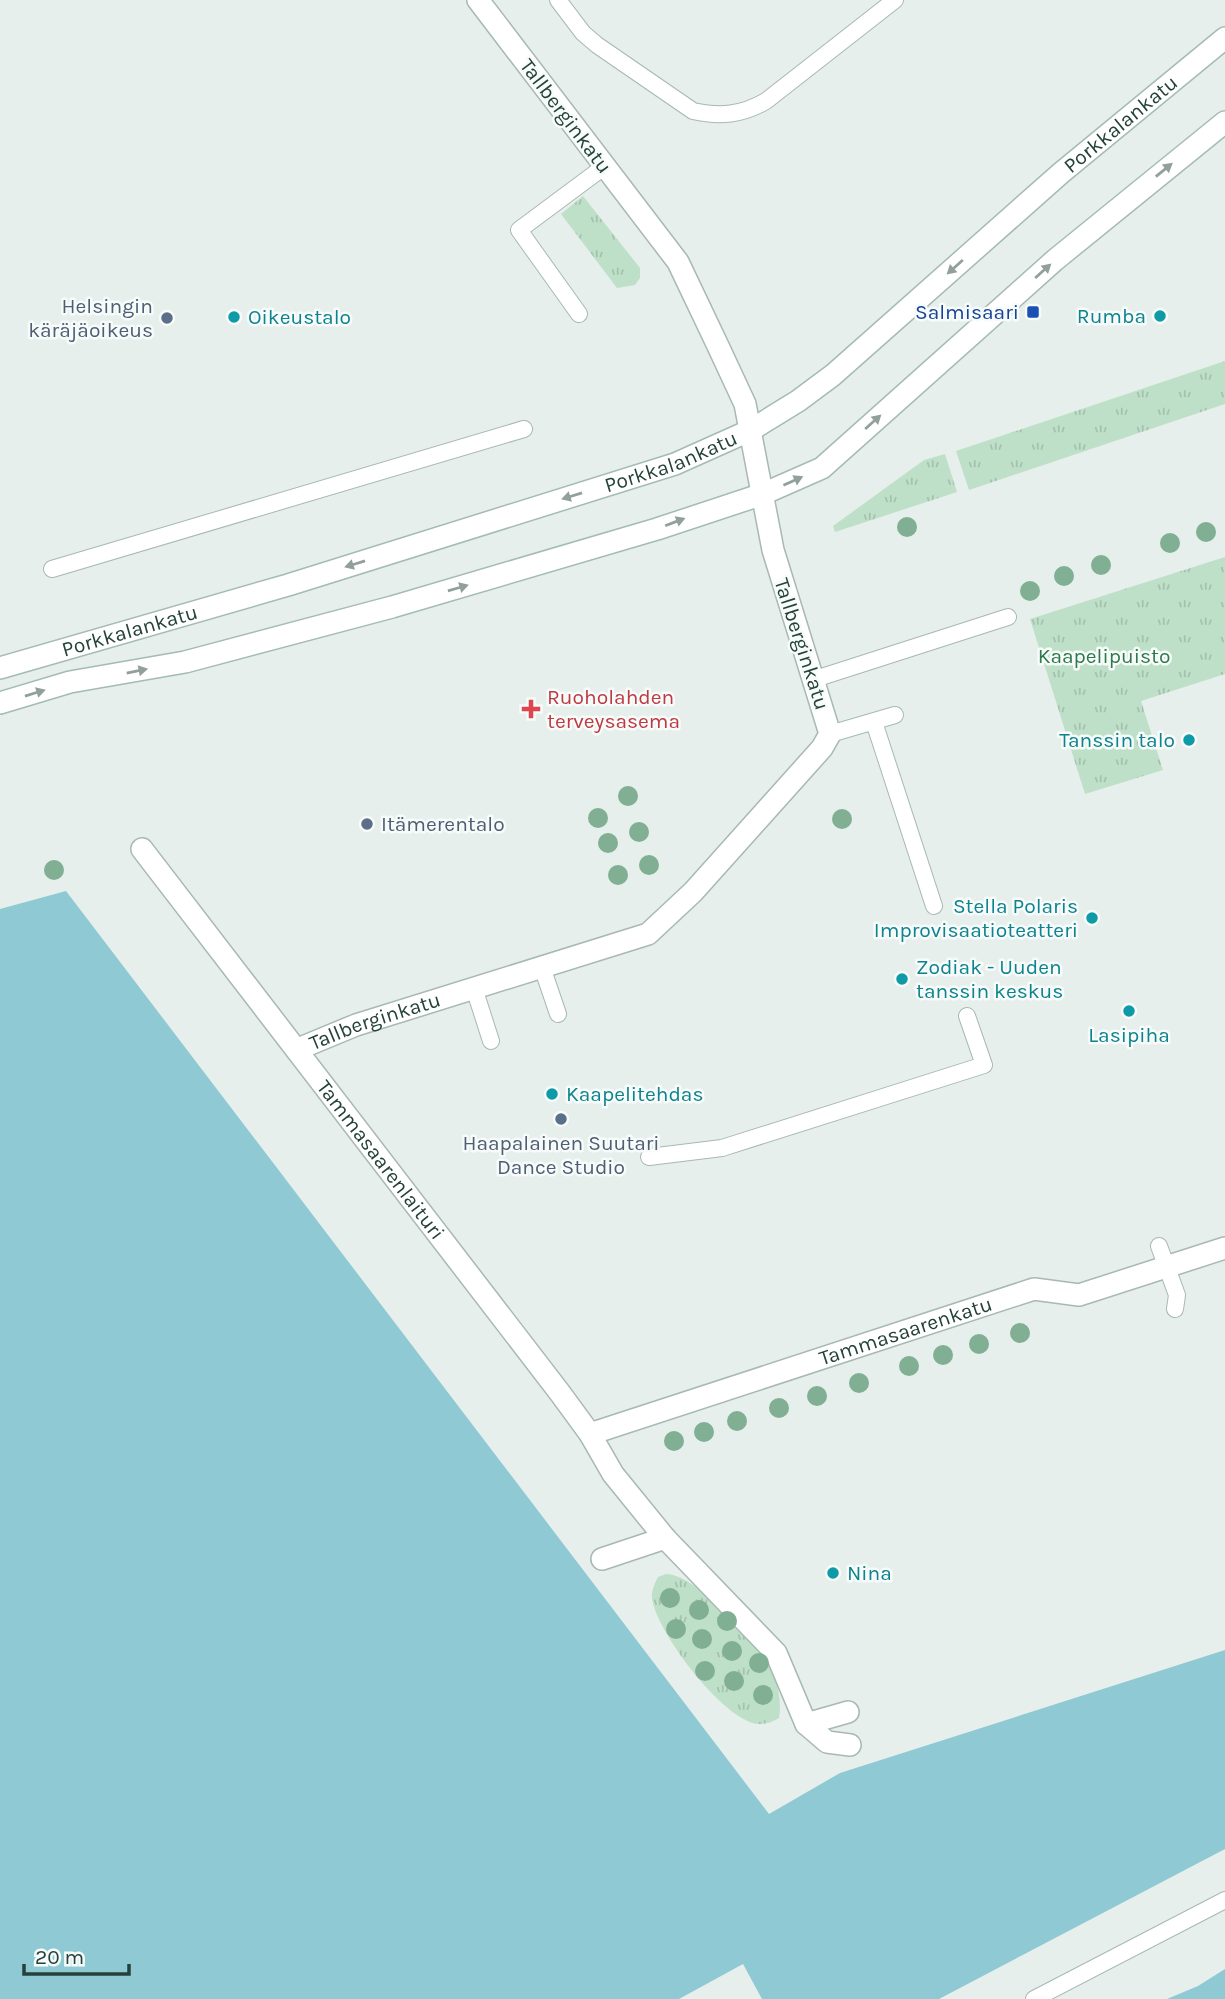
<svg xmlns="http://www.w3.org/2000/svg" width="1225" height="1999" viewBox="0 0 1225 1999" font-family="Karla,sans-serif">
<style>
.grass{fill:url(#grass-tufts)}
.water{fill:#8ec9d4}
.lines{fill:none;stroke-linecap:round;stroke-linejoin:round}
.lane-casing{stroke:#a8b8b2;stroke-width:18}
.street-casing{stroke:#a8b8b2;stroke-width:24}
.secondary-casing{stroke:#a4bbb3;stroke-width:24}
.lane{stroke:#fff;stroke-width:16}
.street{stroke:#fff;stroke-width:21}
.secondary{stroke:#fff;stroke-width:21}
.tree{fill:#80af93}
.oneway{fill:#92a09c}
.transit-dot{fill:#1a4fb4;stroke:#f7fbf9;stroke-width:2.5}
.culture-dot{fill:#0f9aa8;stroke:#f7fbf9;stroke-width:2.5}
.service-dot{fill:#5c6f8a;stroke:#f7fbf9;stroke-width:2.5}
.health-dot{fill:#e0444e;stroke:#f7fbf9;stroke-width:2.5}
.labels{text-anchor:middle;stroke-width:5;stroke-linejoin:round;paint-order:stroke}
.street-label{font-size:21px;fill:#24423a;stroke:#f7fbf9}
.service-label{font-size:21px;fill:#4e5e75;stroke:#f7fbf9;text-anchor:end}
.transit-label{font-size:21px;fill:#164399;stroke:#f7fbf9;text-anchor:end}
.culture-label{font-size:21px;fill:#0d838f;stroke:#f7fbf9;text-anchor:start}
.park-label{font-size:21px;fill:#2d7a4b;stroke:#f7fbf9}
.health-label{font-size:21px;fill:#be3a42;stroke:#f7fbf9;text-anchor:start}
</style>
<defs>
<pattern id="grass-tufts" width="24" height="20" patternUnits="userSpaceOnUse" patternTransform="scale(1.75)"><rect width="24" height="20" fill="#bfe0c8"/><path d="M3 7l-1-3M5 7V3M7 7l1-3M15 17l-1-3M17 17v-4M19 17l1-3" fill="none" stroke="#a4c1ad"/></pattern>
</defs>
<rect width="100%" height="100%" fill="#e6efeb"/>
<g class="grass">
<path d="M583 196 640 268V278L635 285 617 288 561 214Z"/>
<path d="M1225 361V404L969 490 956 451Z"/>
<path d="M945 454 957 492 835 532 833 526 924 460Z"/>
<path d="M1225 557V674L1141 701 1163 770 1085 794 1030 619Z"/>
<path d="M666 1574C691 1573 746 1630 761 1651 774 1670 783 1695 779 1718 772 1722 767 1724 758 1724 724 1721 656 1632 652 1598 651 1591 655 1583 658 1577Z"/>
</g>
<g class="water">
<path d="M66 891 769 1814 840 1773 1225 1650V1849L939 1999H762L743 1964 679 1999H0V909Z"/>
<path d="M1225 1969V1999H1167L1198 1986Z"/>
</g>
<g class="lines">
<g class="lane-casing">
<g id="lane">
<path d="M558 0 583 33 597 45 693 111C720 117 742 115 766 101L895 0"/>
<path d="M579 314 519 230 605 166"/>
<path d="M52 569 524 429"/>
<path d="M815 679 1008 617"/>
<path d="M874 722 934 906"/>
<path d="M830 734 895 715"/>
<path d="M542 967 558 1014"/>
<path d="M474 988 491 1041"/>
<path d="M649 1157 722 1148 984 1065 967 1016"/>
<path d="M1159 1246 1177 1295 1175 1309"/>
<path d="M1034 1999 1225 1900"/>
</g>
</g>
<g class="street-casing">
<g id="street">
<path id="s1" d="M142 849 560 1393 590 1434 613 1474 665 1538 776 1653 806 1724 827 1742 850 1745"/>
<path id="s2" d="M298 1049 356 1025 648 934 693 892 822 748 830 734 773 550 745 404 718 346 678 262 478 0"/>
<path id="s3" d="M590 1434 1034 1289 1079 1295 1225 1248"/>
<path d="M602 1559 665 1538"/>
<path d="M806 1724 848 1712"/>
</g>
</g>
<g class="secondary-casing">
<g id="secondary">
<path id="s4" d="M0 668 288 585 675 464 751 430 798 401 833 375 1061 173 1225 38"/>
<path d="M0 703 70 682 185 662 392 607 657 529 763 494 822 468 1055 260 1225 122"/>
</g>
</g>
<use href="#lane" class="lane"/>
<use href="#street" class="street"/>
<use href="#secondary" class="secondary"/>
</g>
<g class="tree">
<circle cx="907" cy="527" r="10"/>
<circle cx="1206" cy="532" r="10"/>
<circle cx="1170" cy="543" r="10"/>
<circle cx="1101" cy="565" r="10"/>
<circle cx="1064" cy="576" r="10"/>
<circle cx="1030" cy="591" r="10"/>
<circle cx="628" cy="796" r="10"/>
<circle cx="598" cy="818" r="10"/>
<circle cx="842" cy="819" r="10"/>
<circle cx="639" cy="832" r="10"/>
<circle cx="608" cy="843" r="10"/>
<circle cx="649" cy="865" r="10"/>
<circle cx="54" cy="870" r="10"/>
<circle cx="618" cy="875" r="10"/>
<circle cx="1020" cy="1333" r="10"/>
<circle cx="979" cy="1344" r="10"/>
<circle cx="943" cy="1355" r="10"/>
<circle cx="909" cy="1366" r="10"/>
<circle cx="859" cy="1383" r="10"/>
<circle cx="817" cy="1396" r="10"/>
<circle cx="779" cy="1408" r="10"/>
<circle cx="737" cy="1421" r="10"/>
<circle cx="704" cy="1432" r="10"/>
<circle cx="674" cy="1441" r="10"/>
<circle cx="670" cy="1598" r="10"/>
<circle cx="699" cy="1610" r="10"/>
<circle cx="727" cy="1621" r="10"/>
<circle cx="676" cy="1629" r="10"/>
<circle cx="702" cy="1639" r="10"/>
<circle cx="732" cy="1651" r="10"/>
<circle cx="759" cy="1663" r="10"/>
<circle cx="705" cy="1671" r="10"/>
<circle cx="734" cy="1681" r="10"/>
<circle cx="763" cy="1695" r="10"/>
</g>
<defs><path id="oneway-solid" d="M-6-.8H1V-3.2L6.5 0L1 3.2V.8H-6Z" transform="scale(1.75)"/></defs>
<g class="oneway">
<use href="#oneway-solid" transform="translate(1164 170) rotate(-39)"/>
<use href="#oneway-solid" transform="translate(955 267) rotate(138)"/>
<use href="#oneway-solid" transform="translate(1043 271) rotate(-42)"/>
<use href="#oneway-solid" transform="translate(873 422) rotate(-42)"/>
<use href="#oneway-solid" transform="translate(793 481) rotate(-24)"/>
<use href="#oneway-solid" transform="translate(572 496) rotate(163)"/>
<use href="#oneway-solid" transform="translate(675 522) rotate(-21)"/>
<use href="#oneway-solid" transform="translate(355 564) rotate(163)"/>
<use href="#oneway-solid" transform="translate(458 588) rotate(-16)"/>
<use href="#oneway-solid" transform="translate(137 671) rotate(-11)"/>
<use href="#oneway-solid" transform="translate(35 693) rotate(-17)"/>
</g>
<rect class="transit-dot" x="1026" y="305" width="14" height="14" rx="3.5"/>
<g class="culture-dot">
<circle cx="1160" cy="316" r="7"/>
<circle cx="234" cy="317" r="7"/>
<circle cx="1189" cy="740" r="7"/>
<circle cx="1092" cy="918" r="7"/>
<circle cx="902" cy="979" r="7"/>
<circle cx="1129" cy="1011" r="7"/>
<circle cx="552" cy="1094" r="7"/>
<circle cx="833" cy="1573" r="7"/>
</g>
<g class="service-dot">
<circle cx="167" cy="318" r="7"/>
<circle cx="367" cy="824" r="7"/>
<circle cx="561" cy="1119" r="7"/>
</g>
<path class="health-dot" d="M527.5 698.5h7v7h7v7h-7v7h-7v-7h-7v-7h7z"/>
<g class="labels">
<g class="street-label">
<text transform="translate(566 116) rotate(53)" y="7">Tallberginkatu</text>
<text dy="7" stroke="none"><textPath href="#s4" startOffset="1269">Porkkalankatu</textPath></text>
<text dy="7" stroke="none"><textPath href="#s4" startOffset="702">Porkkalankatu</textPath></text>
<text dy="7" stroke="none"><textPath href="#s4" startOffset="135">Porkkalankatu</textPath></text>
<text transform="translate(802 644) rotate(72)" y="7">Tallberginkatu</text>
<text dy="7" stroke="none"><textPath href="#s2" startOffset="82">Tallberginkatu</textPath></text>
<text dy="7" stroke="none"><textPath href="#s1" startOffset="392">Tammasaarenlaituri</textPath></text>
<text dy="7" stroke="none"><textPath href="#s3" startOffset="332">Tammasaarenkatu</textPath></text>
</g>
<g class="service-label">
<text x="153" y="313">Helsingin<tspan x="153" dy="24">käräjäoikeus</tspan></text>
<text x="381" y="831" text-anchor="start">Itämerentalo</text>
<text x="561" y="1150" text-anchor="middle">Haapalainen Suutari<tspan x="561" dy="24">Dance Studio</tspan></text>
</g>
<g class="transit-label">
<text x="1019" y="319">Salmisaari</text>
</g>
<g class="culture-label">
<text x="1146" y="323" text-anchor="end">Rumba</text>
<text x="248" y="324">Oikeustalo</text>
<text x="1175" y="747" text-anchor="end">Tanssin talo</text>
<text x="1078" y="913" text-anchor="end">Stella Polaris<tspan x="1078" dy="24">Improvisaatioteatteri</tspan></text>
<text x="916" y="974">Zodiak - Uuden<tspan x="916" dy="24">tanssin keskus</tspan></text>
<text x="1129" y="1042" text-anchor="middle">Lasipiha</text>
<text x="566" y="1101">Kaapelitehdas</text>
<text x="847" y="1580">Nina</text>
</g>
<g class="park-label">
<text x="1104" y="663">Kaapelipuisto</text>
</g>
<g class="health-label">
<text x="547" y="704">Ruoholahden<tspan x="547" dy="24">terveysasema</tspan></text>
</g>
</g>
<path d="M24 1964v10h105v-10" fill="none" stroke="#24423a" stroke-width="3.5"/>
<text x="35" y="1964" font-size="21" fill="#24423a" stroke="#f7fbf9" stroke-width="5" paint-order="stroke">20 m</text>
</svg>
